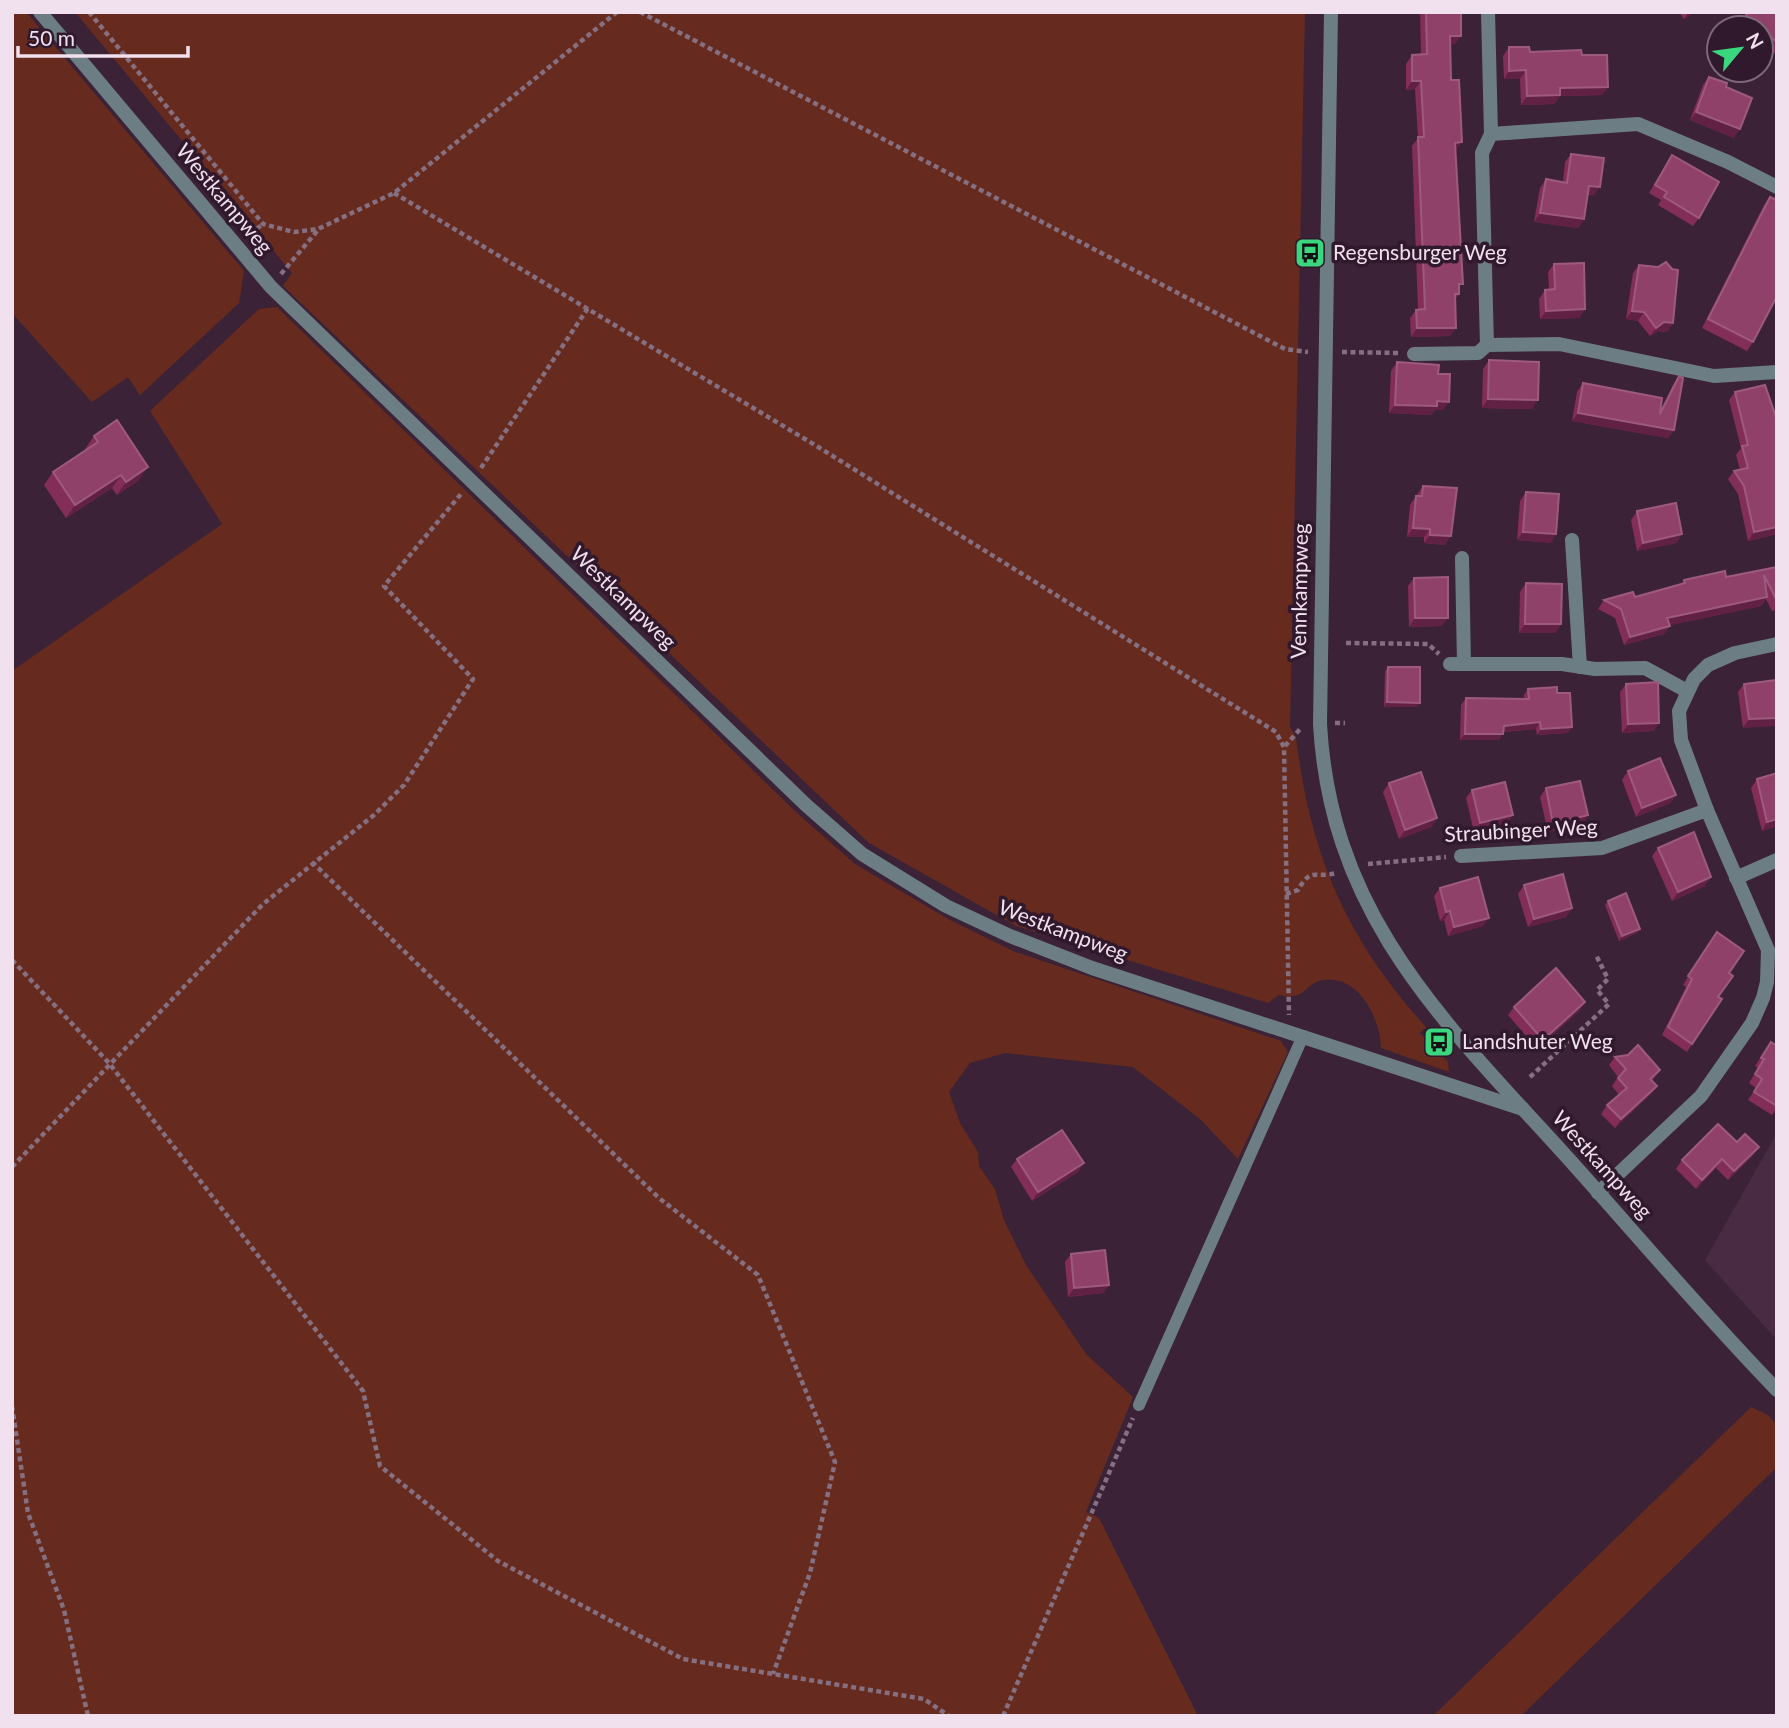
<svg xmlns="http://www.w3.org/2000/svg" width="1789" height="1728" viewBox="0 0 1789 1728" font-family="Lato,sans-serif">
<style>
.built{fill:#492b44}
.green{fill:#662b1e}
.lines{fill:none;stroke-linecap:round;stroke-linejoin:round}
.path{stroke:#856f81;stroke-width:4.5;stroke-dasharray:5 3.5;stroke-linecap:butt}
.service{stroke:#6c7e83;stroke-width:12}
.minor{stroke:#6c7e83;stroke-width:14}
.wall{fill:#832d59}
.shaded-wall{fill:#612145}
.building{fill:#8f4169;stroke:#9e5a7e;stroke-width:2}
.labels{text-anchor:middle;stroke-width:7;stroke-linejoin:round;paint-order:stroke}
.street-label{font-size:21px;fill:#f1e0ed;stroke:#31192d}
.poi-label{font-size:21px;fill:#f1e0ed;stroke:#31192d;text-anchor:start}
</style>
<rect width="100%" height="100%" fill="#3b2237"/>
<path class="built" d="M1777 1133V1340L1705 1260Z"/>
<g class="green">
<path d="M12 12H26L244 271 239 303 140 395 128 377 92 402 12 313Z"/>
<path d="M75 12H1305L1290 727 1296 737C1310 854 1346 939 1426 1027L1420 1033 1448 1062 1449 1072 1381 1048C1380 1018 1359 975 1323 980 1303 984 1307 1001 1279 995L1268 1003 1016 926 869 843 283 286 292 273Z"/>
<path d="M277 307 797 813 855 864 948 919 1013 951 1281 1041 1288 1052 1238 1159 1200 1119 1133 1067 1005 1053 970 1063 949 1092 960 1123 978 1152 979 1166 995 1189 1004 1220 1026 1265 1086 1354 1133 1397 1086 1512 1099 1518 1198 1716H12V671L222 524 150 411 259 309Z"/>
<path d="M1751 1407 1768 1415 1777 1425V1467L1521 1716H1433Z"/>
</g>
<g class="lines">
<g class="path">
<path d="M89 12 263 224 294 232 318 229 394 193 617 12"/>
<path d="M640 12 1285 349 1308 352"/>
<path d="M394 193 815 445 1276 732 1284 747 1289 1015"/>
<path d="M250 234 263 224"/>
<path d="M281 274 318 230"/>
<path d="M1342 352 1399 353"/>
<path d="M481 468 588 308"/>
<path d="M1346 643 1428 644 1439 654"/>
<path d="M1335 723H1345"/>
<path d="M1285 746 1302 727"/>
<path d="M312 862 659 1198 758 1275 835 1462 810 1573 773 1674"/>
<path d="M1368 864 1446 857"/>
<path d="M1286 894 1298 890C1312 866 1314 879 1336 873"/>
<path d="M12 960 109 1063 363 1391 380 1466 498 1561 683 1659 924 1699 949 1716"/>
<path d="M1530 1077 1609 1004 1597 990 1608 979 1596 955"/>
<path d="M12 1167 263 904 374 815 404 785 473 679 384 586 461 494"/>
<path d="M12 1406 28 1513 64 1610 88 1716"/>
<path d="M1003 1716 1133 1418"/>
</g>
<path class="service" d="M1139 1405 1303 1036"/>
<g class="minor">
<path d="M40 12 271 287 806 805 862 854 946 906 1010 936 1092 968 1523 1109"/>
<path d="M1331 12 1320 724C1331 922 1452 1029 1575 1166 1642 1241 1707 1318 1777 1390"/>
<path d="M1488 12 1491 134"/>
<path d="M1777 187 1728 162 1638 124 1491 134 1482 153 1487 345 1559 344 1714 376 1777 372"/>
<path d="M1414 354 1478 353 1487 345"/>
<path d="M1572 540 1580 667"/>
<path d="M1462 558 1464 664"/>
<path d="M1450 664H1562L1595 669 1645 668 1687 691"/>
<path d="M1461 856 1602 848 1707 810"/>
<path d="M1736 878 1777 860"/>
<path d="M1598 1193 1701 1096 1752 1023 1763 998 1767 982 1768 950 1707 810 1681 740 1679 711 1694 679 1708 665 1735 653 1777 644"/>
</g>
</g>
<g class="wall">
<path d="M1420 12H1461L1455 44H1450L1451 80 1456 150 1459 290V294L1455 299 1450 336 1411 337 1410 318 1416 310 1418 309 1412 146 1418 138 1415 89 1406 90V64L1412 55 1421 54Z"/>
<path d="M1679 12H1694L1684 19Z"/>
<path d="M1747 12H1777V55L1761 43V28H1740L1739 27Z"/>
<path d="M1509 47 1530 52 1582 55 1608 87 1602 95 1560 96 1554 104 1521 105 1520 79H1504L1503 56Z"/>
<path d="M1709 77 1726 87 1734 138 1690 120 1703 85Z"/>
<path d="M1571 154 1594 195H1588L1584 219 1578 228 1534 222 1540 188 1546 179 1563 182 1565 162Z"/>
<path d="M1672 155 1699 218 1693 226 1658 205 1661 200 1649 193Z"/>
<path d="M1770 197 1753 342 1747 351 1702 328 1764 205Z"/>
<path d="M1554 264 1585 309 1579 318 1540 319 1539 299 1545 290H1549L1548 272Z"/>
<path d="M1639 265 1673 323 1667 332 1658 331 1650 336 1638 321 1626 319 1633 273Z"/>
<path d="M1489 360 1532 409 1482 408 1483 369Z"/>
<path d="M1397 362 1438 374 1443 410H1435L1431 415 1389 413 1391 371Z"/>
<path d="M1679 376 1674 430 1668 438 1572 421 1577 392 1583 383 1661 409 1673 385Z"/>
<path d="M1735 392 1777 534 1748 541 1738 494 1728 479 1734 471 1740 470 1736 455 1741 448 1729 400Z"/>
<path d="M94 436 139 480 117 495 112 488 66 518 44 485 53 472 86 450 85 449Z"/>
<path d="M1423 486 1445 545 1424 543V537H1407L1410 505Z"/>
<path d="M1526 492 1551 543 1517 540 1520 501Z"/>
<path d="M1637 511 1682 534 1676 543 1637 551 1631 520Z"/>
<path d="M1777 567V610L1772 611 1766 599 1761 606 1670 625 1664 634 1624 645 1615 618 1598 609 1604 600 1635 597 1681 584 1684 580 1726 577Z"/>
<path d="M1414 578 1442 626 1409 627 1408 586Z"/>
<path d="M1526 583 1561 624 1555 633H1519L1520 592Z"/>
<path d="M1388 667 1417 707H1384L1385 671Z"/>
<path d="M1777 680 1743 728 1738 692 1744 684Z"/>
<path d="M1626 684 1659 723 1653 731 1622 733 1620 692Z"/>
<path d="M1528 689 1557 693 1568 733 1537 735 1536 729 1503 732 1499 740H1460L1461 705 1466 698 1524 699V695Z"/>
<path d="M1628 771 1676 795 1670 803 1636 817 1622 780Z"/>
<path d="M1777 773V826L1762 831 1751 788 1757 779Z"/>
<path d="M1389 783 1437 818 1431 827 1399 839 1383 792Z"/>
<path d="M1546 788 1588 815 1582 824 1548 832 1540 797Z"/>
<path d="M1472 790 1507 824 1474 832 1466 798Z"/>
<path d="M1658 848 1705 886 1672 901 1652 856Z"/>
<path d="M1524 885 1572 908 1566 917 1528 927 1518 894Z"/>
<path d="M1440 888 1483 926 1448 936 1444 920 1440 921 1434 896Z"/>
<path d="M1608 901 1640 929 1637 933 1619 941 1605 905Z"/>
<path d="M1711 940 1729 973 1718 997 1722 999 1687 1052 1662 1035 1686 987 1683 985Z"/>
<path d="M1514 1007 1580 1010 1537 1049 1508 1015Z"/>
<path d="M1771 1042 1777 1046V1108L1772 1115 1748 1100 1756 1088 1749 1083 1758 1068 1755 1066Z"/>
<path d="M1615 1057 1660 1070 1652 1081 1657 1086 1651 1094 1615 1128 1601 1114 1607 1105 1619 1095 1612 1086 1618 1077 1609 1065Z"/>
<path d="M1737 1142 1759 1147 1753 1155 1728 1180 1716 1168 1696 1189 1676 1169 1682 1160Z"/>
<path d="M1017 1159 1084 1163 1078 1172 1032 1201 1011 1167Z"/>
<path d="M1071 1254 1109 1285 1103 1293 1068 1297 1065 1262Z"/>
</g>
<g class="shaded-wall">
<path d="M1689 12H1694L1684 19Z"/>
<path d="M1450 36H1461L1455 44 1444 45Z"/>
<path d="M1526 70 1520 79H1504L1509 71Z"/>
<path d="M1412 81H1421L1415 89 1406 90Z"/>
<path d="M1608 87 1602 95 1560 96 1554 104 1521 105 1527 96 1560 88Z"/>
<path d="M1696 112 1740 129 1734 138 1690 120Z"/>
<path d="M1462 142 1456 150 1455 143Z"/>
<path d="M1589 186 1600 187 1594 195 1583 194Z"/>
<path d="M1540 213 1584 219 1578 228 1534 222Z"/>
<path d="M1585 309 1579 318 1540 319 1546 311Z"/>
<path d="M1632 311 1644 312 1638 321 1626 319Z"/>
<path d="M1664 322 1673 323 1667 332 1658 331 1650 336 1656 328Z"/>
<path d="M1417 328H1456L1450 336 1411 337Z"/>
<path d="M1488 399 1538 400 1532 409 1482 408Z"/>
<path d="M1437 401 1449 402 1443 410H1435L1431 415 1389 413 1395 405Z"/>
<path d="M1578 413 1674 430 1668 438 1572 421Z"/>
<path d="M148 467 139 480 117 495 126 482Z"/>
<path d="M121 475 112 488 66 518 75 505Z"/>
<path d="M1777 527V534L1748 541 1754 532Z"/>
<path d="M1413 528 1430 529 1424 537H1407Z"/>
<path d="M1523 532 1556 534 1551 543 1517 540Z"/>
<path d="M1682 534 1676 543 1637 551 1643 543Z"/>
<path d="M1430 535 1451 536 1445 545 1424 543Z"/>
<path d="M1767 597 1761 606 1662 627 1667 618Z"/>
<path d="M1415 618H1448L1442 626 1409 627Z"/>
<path d="M1525 624H1561L1555 633H1519Z"/>
<path d="M1670 626 1664 634 1624 645 1630 637Z"/>
<path d="M1387 702 1420 703 1417 707H1384Z"/>
<path d="M1777 718V726L1743 728 1749 719Z"/>
<path d="M1540 722 1536 729 1499 732 1504 726Z"/>
<path d="M1659 723 1653 731 1622 733 1628 724Z"/>
<path d="M1572 727 1568 733 1537 735 1541 729Z"/>
<path d="M1465 734H1503L1499 740H1460Z"/>
<path d="M1676 795 1670 803 1636 817 1642 808Z"/>
<path d="M1513 815 1507 824 1474 832 1480 823Z"/>
<path d="M1588 815 1582 824 1548 832 1553 824Z"/>
<path d="M1437 818 1431 827 1399 839 1405 830Z"/>
<path d="M1777 819V826L1762 831 1767 822Z"/>
<path d="M1711 877 1705 886 1672 901 1678 892Z"/>
<path d="M1572 908 1566 917 1528 927 1534 919Z"/>
<path d="M1450 911 1444 920 1440 921 1446 912Z"/>
<path d="M1489 918 1483 926 1448 936 1454 927Z"/>
<path d="M1640 929 1637 933 1619 941 1622 936Z"/>
<path d="M1585 1002 1580 1010 1537 1049 1543 1040Z"/>
<path d="M1657 1086 1651 1094 1615 1128 1621 1119Z"/>
<path d="M1759 1147 1753 1155 1728 1180 1734 1171Z"/>
<path d="M1722 1159 1716 1168 1696 1189 1702 1180Z"/>
<path d="M1084 1163 1078 1172 1032 1201 1038 1192Z"/>
<path d="M1109 1285 1103 1293 1068 1297 1074 1288Z"/>
</g>
<g class="building">
<path d="M1426 12H1461V36H1450L1451 80H1459L1462 142 1455 143 1463 284H1459V294H1455L1456 328H1417L1416 310 1425 309 1418 137H1424L1421 81H1412V55L1427 54Z"/>
<path d="M1748 12H1777V42L1761 30V28H1758L1745 18Z"/>
<path d="M1509 47H1529L1530 52 1581 50 1582 55H1607L1608 87 1560 88V95L1527 96 1526 70 1509 71Z"/>
<path d="M1709 77 1727 83 1726 87 1752 98 1740 129 1696 112Z"/>
<path d="M1571 154 1604 158 1600 187 1589 186 1584 219 1540 213 1546 179 1567 183Z"/>
<path d="M1672 155 1719 182 1699 218 1664 197 1667 192 1655 185Z"/>
<path d="M1770 197 1777 200V296L1753 342 1708 319Z"/>
<path d="M1666 262 1672 269 1678 270 1673 323 1664 322 1656 328 1644 312 1632 311 1639 265 1658 267Z"/>
<path d="M1584 263 1585 309 1546 311 1545 290 1555 289 1554 264Z"/>
<path d="M1489 360 1539 362 1538 400 1488 399Z"/>
<path d="M1397 362 1439 365 1438 374H1450L1449 402 1437 401V406L1395 405Z"/>
<path d="M1679 376 1683 378 1674 430 1578 413 1583 383 1662 398 1660 414Z"/>
<path d="M1765 385 1777 420V527L1754 532 1744 486 1734 471 1748 468 1742 446 1748 445 1735 392Z"/>
<path d="M117 420 148 467 126 482 121 475 75 505 53 472 98 442 94 436Z"/>
<path d="M1423 486 1457 488 1451 536 1430 535V529L1413 528 1416 496H1422Z"/>
<path d="M1526 492 1559 494 1556 534 1523 532Z"/>
<path d="M1676 503 1682 534 1643 543 1637 511Z"/>
<path d="M1777 567V601L1764 575 1767 597 1667 618 1670 626 1630 637 1621 609 1604 600 1633 592 1635 597 1685 583 1684 580 1725 571 1726 577Z"/>
<path d="M1448 577V618H1415L1414 578Z"/>
<path d="M1526 583 1562 584 1561 624H1525Z"/>
<path d="M1388 667H1420V703L1387 702Z"/>
<path d="M1777 680V718L1749 719 1744 684Z"/>
<path d="M1658 682 1659 723 1628 724 1626 684Z"/>
<path d="M1557 687V693H1570L1572 727 1541 729 1540 722 1504 726 1503 734H1465L1466 698 1529 699 1528 689Z"/>
<path d="M1660 758 1676 795 1642 808 1628 771Z"/>
<path d="M1421 772 1437 818 1405 830 1389 783Z"/>
<path d="M1777 773V819L1767 822 1757 779Z"/>
<path d="M1580 781 1588 815 1553 824 1546 788Z"/>
<path d="M1505 782 1513 815 1480 823 1472 790Z"/>
<path d="M1694 832 1711 877 1678 892 1658 848Z"/>
<path d="M1563 874 1572 908 1534 919 1524 885Z"/>
<path d="M1478 877 1489 918 1454 927 1450 911 1446 912 1440 888Z"/>
<path d="M1626 893 1640 929 1622 936 1608 901Z"/>
<path d="M1717 932 1744 951 1729 973 1733 976 1718 997 1722 999 1692 1044 1668 1027 1692 979 1688 976Z"/>
<path d="M1556 968 1585 1002 1543 1040 1514 1007Z"/>
<path d="M1771 1042 1777 1046V1106L1754 1092 1762 1079 1755 1074 1764 1059 1761 1058Z"/>
<path d="M1638 1045 1660 1070 1650 1079 1657 1086 1621 1119 1607 1105 1627 1088 1618 1078 1626 1069 1615 1057 1628 1055Z"/>
<path d="M1718 1124 1737 1142 1745 1134 1759 1147 1734 1171 1722 1159 1702 1180 1682 1160Z"/>
<path d="M1062 1130 1084 1163 1038 1192 1017 1159Z"/>
<path d="M1105 1250 1109 1285 1074 1288 1071 1254Z"/>
</g>
<defs>
<g id="bus-square" transform="scale(1.575)"><rect x="-9" y="-9" width="18" height="18" rx="4" fill="#3ad77f" stroke="#31192d"/><path d="M-5-6H5V4H4V6H2V4H-2V6H-4V4H-5ZM-3.5-4V0h7V-4ZM-3.5 1.2v1.5H-2V1.2ZM2 1.2v1.5H3.5V1.2Z" fill="#111"/></g>
</defs>
<g fill-rule="evenodd">
<use href="#bus-square" x="1310" y="253"/>
<use href="#bus-square" x="1439" y="1042"/>
</g>
<g class="labels">
<g class="street-label">
<text transform="translate(224 199) rotate(50)" y="7">Westkampweg</text>
<text transform="translate(1300 591) rotate(-89)" y="7">Vennkampweg</text>
<text transform="translate(623 598) rotate(44)" y="7">Westkampweg</text>
<text transform="translate(1521 831) rotate(-3)" y="7">Straubinger Weg</text>
<text transform="translate(1063 931) rotate(21)" y="7">Westkampweg</text>
<text transform="translate(1602 1165) rotate(48)" y="7">Westkampweg</text>
</g>
<g class="poi-label">
<text x="1333" y="260">Regensburger Weg</text>
<text x="1462" y="1049">Landshuter Weg</text>
</g>
</g>
<rect width="1789" height="1728" fill="none" stroke="#f1e0ed" stroke-width="28"/>
<g transform="translate(1740 49) rotate(61)"><circle r="33" fill="#31192d" stroke="#7e697a" stroke-width="2"/>
<path d="M0-5L12 26L0 18L-12 26Z" fill="#3ad77f"/>
<text y="-10" font-size="19" font-weight="bold" text-anchor="middle" fill="#f1e0ed">N</text>
</g>
<path d="M18 46v10h170v-10" fill="none" stroke="#f1e0ed" stroke-width="3.5"/>
<text x="28" y="46" font-size="21" fill="#f1e0ed" stroke="#31192d" stroke-width="5" paint-order="stroke">50 m</text>
</svg>
